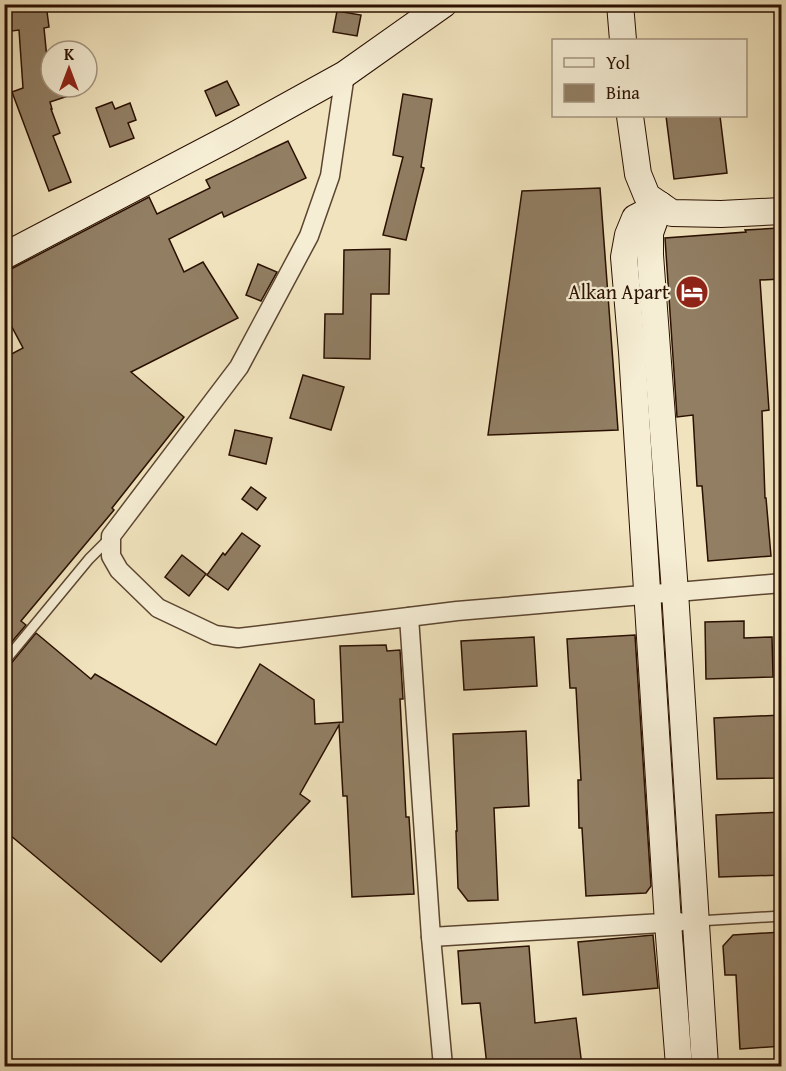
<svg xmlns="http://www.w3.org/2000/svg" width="786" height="1071" viewBox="0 0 786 1071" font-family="'Gentium Book Plus',serif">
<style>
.building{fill:#917e63;stroke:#2a1001;stroke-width:1.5}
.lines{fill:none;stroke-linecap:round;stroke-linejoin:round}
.lane-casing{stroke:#5c4530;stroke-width:12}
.street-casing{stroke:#5c4530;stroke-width:21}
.secondary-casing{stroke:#2a1001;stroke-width:28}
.lane{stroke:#f5edd4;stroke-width:9}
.street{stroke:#f5edd4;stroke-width:18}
.secondary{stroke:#f5edd4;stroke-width:26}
.labels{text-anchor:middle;stroke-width:4.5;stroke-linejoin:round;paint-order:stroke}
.poi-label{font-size:20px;fill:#2a1001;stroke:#f5edd4;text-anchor:end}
</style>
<rect width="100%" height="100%" fill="#f0e3bd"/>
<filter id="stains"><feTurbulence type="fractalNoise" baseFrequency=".00333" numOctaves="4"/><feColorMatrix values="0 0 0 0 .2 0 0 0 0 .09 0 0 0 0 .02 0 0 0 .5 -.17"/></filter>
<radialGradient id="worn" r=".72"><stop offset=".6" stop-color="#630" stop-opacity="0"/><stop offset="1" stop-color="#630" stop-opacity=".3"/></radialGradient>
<g class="building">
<path d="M4 4H46L49 27 44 28 49 79H51V87H85L86 90 50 102 52 109H51L60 133 53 136 71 182 49 191 12 92 23 88 19 30 4 32Z"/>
<path d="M337 11 361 15 357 36 333 32Z"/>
<path d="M227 81 239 105 216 116 205 91Z"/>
<path d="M403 94 432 99 421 167 424 168 406 240 383 235 403 157 393 155Z"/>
<path d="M112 102 115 109 130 103 136 120 128 123 134 138 110 147 96 108Z"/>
<path d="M666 116H720L727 173 674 179Z"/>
<path d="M288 141 306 178 224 217 222 212 169 239 184 272 203 262 238 318 131 372 184 417 112 508 114 510 21 621 26 625 4 651V358L23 348 4 312V271L11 269 149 197 157 214 210 188 206 180Z"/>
<path d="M600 188 618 430 488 435 522 191Z"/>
<path d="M779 228 781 279 760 280 769 410 762 411 765 498H766L771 556 708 561 702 486H697L693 415 677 417 665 238 746 232 745 230Z"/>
<path d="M390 249 389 294H371L370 359 324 358 325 314H343L344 250Z"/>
<path d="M258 264 277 272 261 301 246 295Z"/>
<path d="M303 375 344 387 331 430 290 418Z"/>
<path d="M235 430 272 438 266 464 229 455Z"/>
<path d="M251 487 266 498 257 510 242 499Z"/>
<path d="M242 533 260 546 228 590 207 575 223 553 225 555Z"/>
<path d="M182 555 206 574 189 596 165 577Z"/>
<path d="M744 621V638L772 637 773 677 706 679 705 622Z"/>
<path d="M36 633 91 679 95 674 216 745 260 664 314 700 315 724 343 722 340 646 386 645 387 651 400 650 403 699H400L406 817H409L414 894 352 897 347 796H343L339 725 300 794 310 801 161 962 4 830V669L9 666Z"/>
<path d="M635 635 651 886 646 893 586 896 582 828H579L578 780H581L576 688H570L567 639Z"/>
<path d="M534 637 537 686 464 690 461 641Z"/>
<path d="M782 715V778L717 779 714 718Z"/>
<path d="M526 731 529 806 494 808 498 900 468 901 458 888 456 831H457L453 734Z"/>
<path d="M782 812V875L719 877 716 815Z"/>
<path d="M782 932V1046L740 1049 736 975H725L723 946 733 935Z"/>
<path d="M653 935 658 988 583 995 578 942Z"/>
<path d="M529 946 535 1023 576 1018 582 1066H487L480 1003 462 1004 458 951Z"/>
</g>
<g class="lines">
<g class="lane-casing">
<g id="lane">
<path d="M4 662 89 559 110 538"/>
<path d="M698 921 782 916"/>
</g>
</g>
<g class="street-casing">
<g id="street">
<path d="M345 74 330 176 309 236 239 367 111 536V556L119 570 158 608 215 635 238 638 457 611 782 583"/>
<path d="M409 617 431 937 679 922"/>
<path d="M431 937 443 1066"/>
</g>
</g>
<g class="secondary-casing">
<g id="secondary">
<path d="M620 4 623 40"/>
<path d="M630 116 638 174 647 196 672 213 721 214 782 211"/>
<path d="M660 205 635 218 628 235 624 257 632 352 668 923 679 1066"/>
<path d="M660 205 650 233V255L675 592 705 1066"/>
<path d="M4 256 233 136 345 74 444 4"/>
</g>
</g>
<use href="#lane" class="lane"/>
<use href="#street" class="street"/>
<use href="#secondary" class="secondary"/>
</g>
<defs>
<g id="hotel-disc" transform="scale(1.725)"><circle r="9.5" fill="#8f2418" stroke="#f5edd4"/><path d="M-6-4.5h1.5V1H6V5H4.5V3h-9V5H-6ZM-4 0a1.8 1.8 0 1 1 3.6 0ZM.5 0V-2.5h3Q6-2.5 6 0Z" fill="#fff"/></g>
</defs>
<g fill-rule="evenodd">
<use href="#hotel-disc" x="692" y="292"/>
</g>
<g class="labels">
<g class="poi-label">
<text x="669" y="299">Alkan Apart</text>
</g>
</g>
<rect width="786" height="1071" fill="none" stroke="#f0e3bd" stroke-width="24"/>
<rect x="6" y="6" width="774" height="1059" fill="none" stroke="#2a1001" stroke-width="3"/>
<rect x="12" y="12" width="762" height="1047" fill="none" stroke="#2a1001" stroke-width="1.5"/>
<rect x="552" y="39" width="195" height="78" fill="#f5edd4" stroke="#a49580" stroke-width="1.5"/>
<rect x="564" y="58" width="30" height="9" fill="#f5edd4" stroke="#a49580" stroke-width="1.5"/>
<text x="606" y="69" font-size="18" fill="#2a1001">Yol</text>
<rect x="564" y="84" width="30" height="18" fill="#917e63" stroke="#a49580" stroke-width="1.5"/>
<text x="606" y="99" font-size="18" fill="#2a1001">Bina</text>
<g transform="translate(69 69)"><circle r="28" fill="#f5edd4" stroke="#a49580" stroke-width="1.5"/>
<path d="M0-4.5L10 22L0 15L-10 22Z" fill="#8f2418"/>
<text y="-9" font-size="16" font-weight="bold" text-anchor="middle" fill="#2a1001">K</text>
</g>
<rect width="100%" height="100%" filter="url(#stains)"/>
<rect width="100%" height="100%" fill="url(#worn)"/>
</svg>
